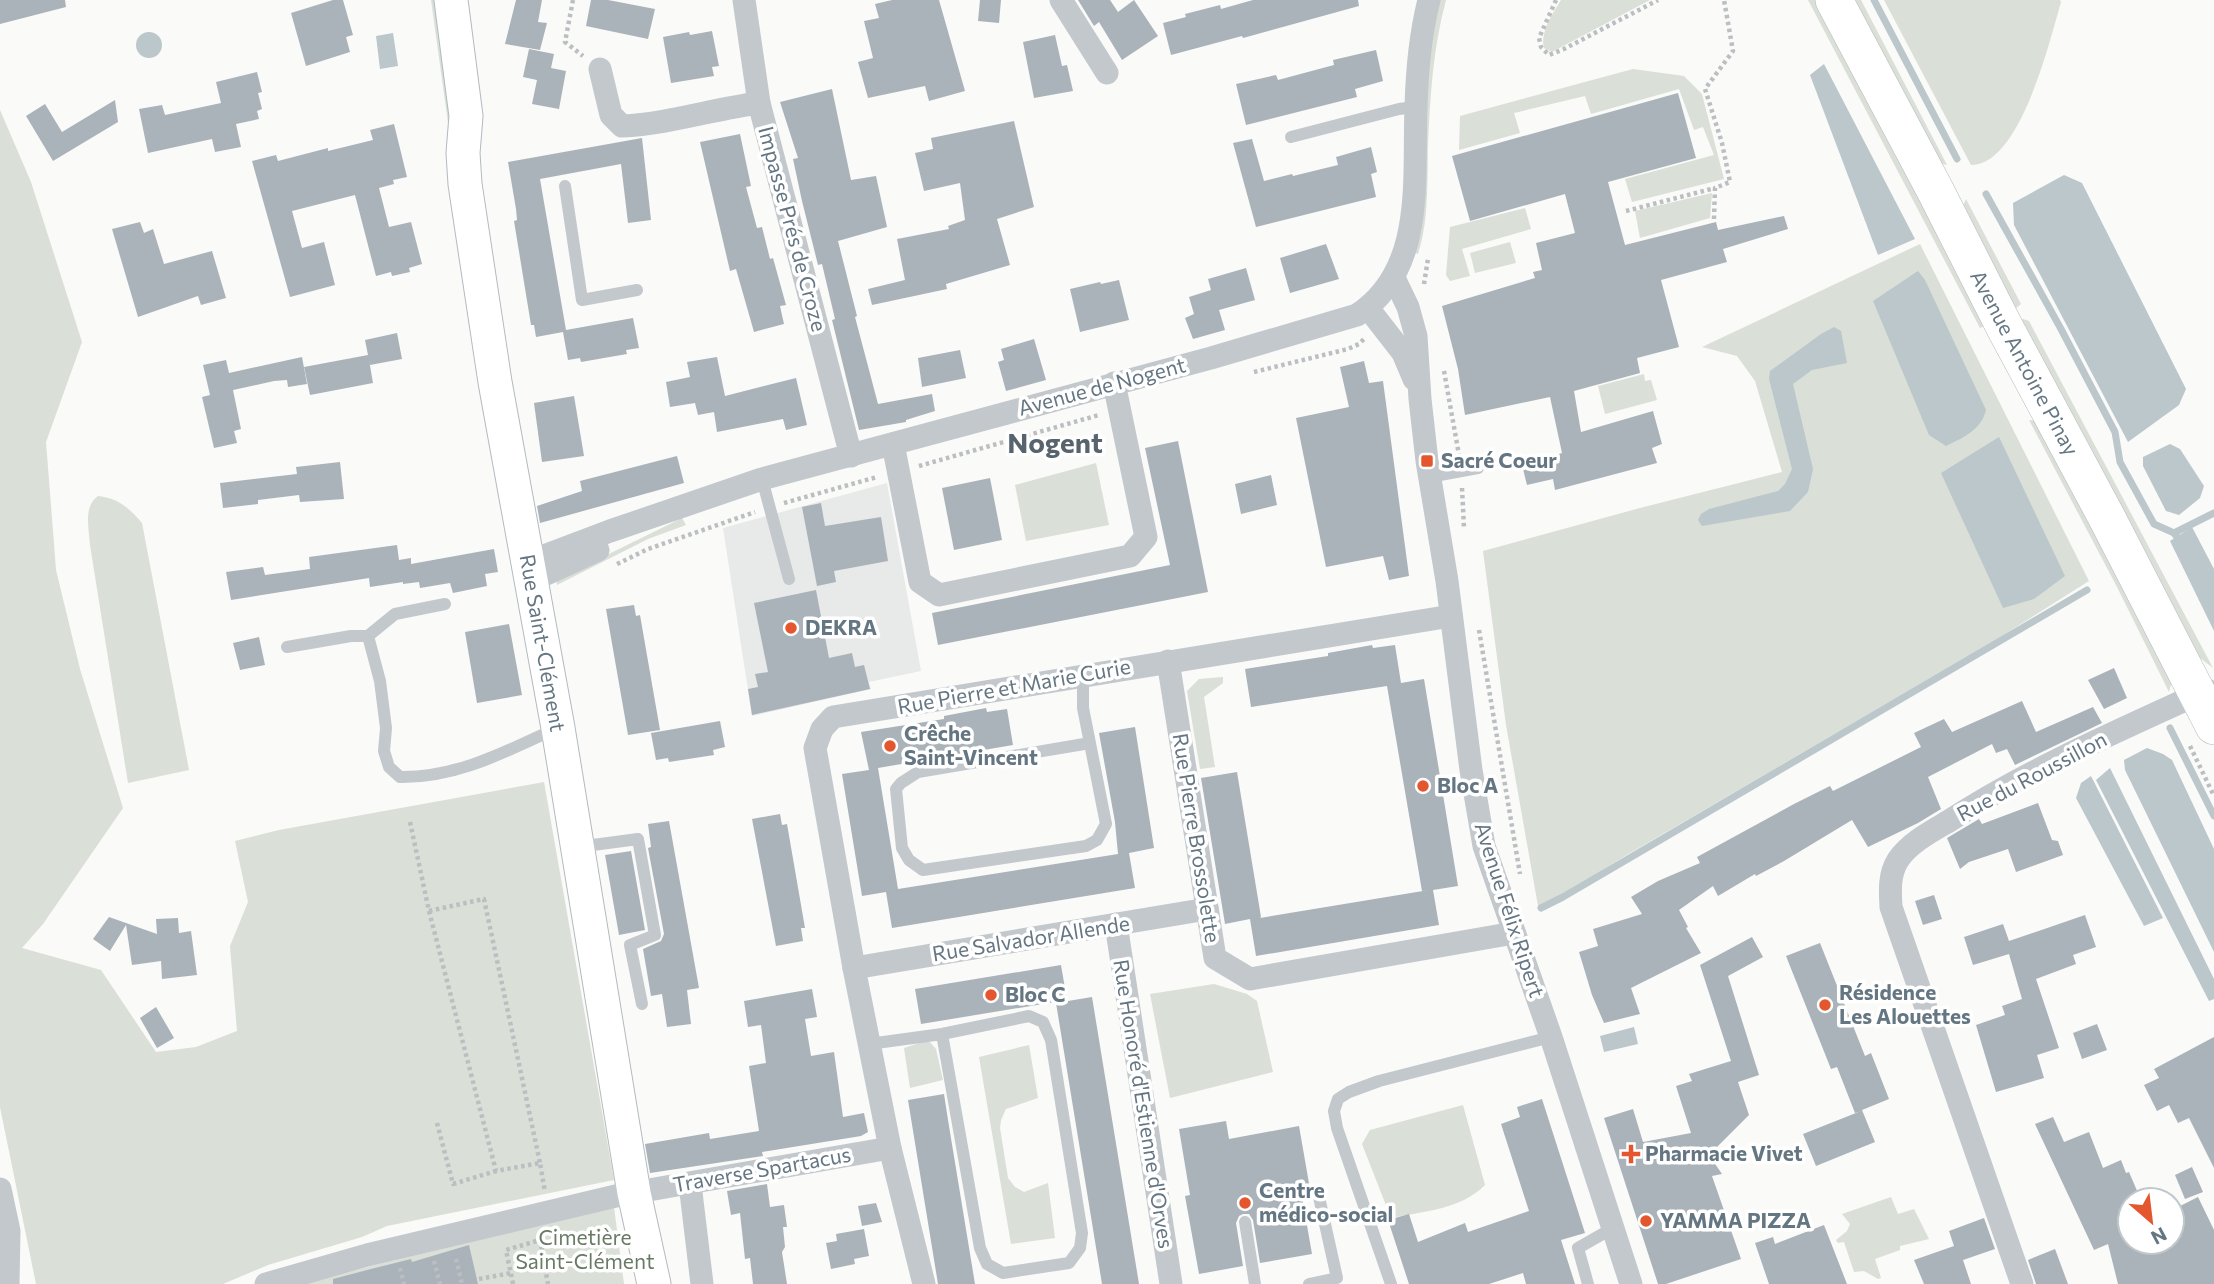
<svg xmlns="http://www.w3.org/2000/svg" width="2214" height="1284" viewBox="0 0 2214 1284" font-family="Commissioner,sans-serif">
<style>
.built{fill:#e8e9e9}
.green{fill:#dadfd7}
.water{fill:#bbc7cb}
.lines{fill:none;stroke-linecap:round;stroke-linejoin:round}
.stream{stroke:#bbc7cb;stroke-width:7}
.building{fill:#aab3b9}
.secondary-casing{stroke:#b3babf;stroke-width:35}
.primary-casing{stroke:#b5babe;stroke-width:38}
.path{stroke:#bbbfc2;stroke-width:4.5;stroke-dasharray:3.5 3.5;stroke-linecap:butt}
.lane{stroke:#c3c8cc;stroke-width:12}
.street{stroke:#c3c8cc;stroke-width:23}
.secondary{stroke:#fff;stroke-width:33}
.primary{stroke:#fff;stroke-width:37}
.poi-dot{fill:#e4572e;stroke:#fff;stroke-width:2.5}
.labels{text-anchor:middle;stroke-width:7;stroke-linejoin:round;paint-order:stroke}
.street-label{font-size:21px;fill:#657683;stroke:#fff}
.poi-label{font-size:21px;font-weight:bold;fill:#657683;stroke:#fff;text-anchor:start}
.park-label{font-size:21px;fill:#687a64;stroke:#fff}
.district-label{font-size:28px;font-weight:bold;fill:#57646e;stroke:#fff}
</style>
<rect width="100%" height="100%" fill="#fafaf8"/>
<path class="built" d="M887 483 921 671 869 682 871 689 752 716 723 528Z"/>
<g class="green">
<path d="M431 0H440L456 117 449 130Z"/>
<path d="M1439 0H1446C1433 48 1430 97 1428 146 1427 182 1429 220 1418 254L1415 253 1422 223 1428 58Z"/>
<path d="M1561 0H1650L1552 52 1544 48C1540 32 1553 13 1561 0Z"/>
<path d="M1808 0H1820L1990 323 1980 328Z"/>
<path d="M1849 0H1861L1947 165 1935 162Z"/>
<path d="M1884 0H2060L2061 2C2050 40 2020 166 1971 165Z"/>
<path d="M1633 69 1684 76 1702 94 1724 179 1632 202 1625 179 1714 155 1703 127 1694 130 1679 89 1591 114 1585 96 1514 113 1520 133 1459 150 1460 116Z"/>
<path d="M0 110 31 182 82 342 46 442 56 570 80 669 123 808 43 924 22 948 101 970 156 1052 196 1047 237 1031 230 946 248 902 235 841 279 830 544 782 614 1180 387 1226 362 1237 268 1265 223 1284H36L0 1107Z"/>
<path d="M1712 193 1710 218 1640 238 1635 211Z"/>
<path d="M1966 199 2021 304 2013 311 1961 210Z"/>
<path d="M1525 208 1531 229 1462 249 1470 276 1450 281 1446 275 1450 227Z"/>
<path d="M1510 242 1516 263 1475 273 1470 253Z"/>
<path d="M1920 244 2089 581 1994 641 1625 856 1557 898 1538 906 1506 725 1483 551 1640 508 1782 472 1755 381 1737 356 1702 347Z"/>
<path d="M2023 319 2029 321 2213 668 2199 657 2018 322Z"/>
<path d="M1644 374 1645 381 1651 380 1657 400 1605 414 1598 386Z"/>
<path d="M2029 420 2036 421 2172 681 2169 692 2117 587Z"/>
<path d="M1096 463 1109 525 1026 541 1015 485Z"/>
<path d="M98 496C118 498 129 508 142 523L189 770 128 783 90 545C89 528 83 507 98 496Z"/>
<path d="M682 518 686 525 648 539 557 585 556 580Z"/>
<path d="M1223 677V683L1204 697 1215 767 1200 769 1187 691 1199 679Z"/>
<path d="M1214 984 1247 994 1257 1001 1273 1072 1170 1098 1150 994Z"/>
<path d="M928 1040 936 1049 943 1080 910 1088 904 1048Z"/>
<path d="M1029 1045 1038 1098 1006 1109 1001 1120 1000 1128 1008 1178 1015 1187 1024 1192 1048 1183 1055 1238 1011 1244 979 1057Z"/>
<path d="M1463 1105 1485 1185C1460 1210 1424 1211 1391 1218L1362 1144 1370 1130Z"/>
<path d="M1891 1197 1898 1214 1914 1209 1929 1239 1900 1246V1250L1875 1259 1881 1278 1878 1279 1864 1271 1854 1272 1844 1242 1838 1243 1836 1240 1847 1231 1850 1224 1842 1214Z"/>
<path d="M614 1207 624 1284H305L375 1265Z"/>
</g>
<g class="water">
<circle cx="149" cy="45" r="13"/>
<path d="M393 33 398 66 380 69 376 36Z"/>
<path d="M1824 64 1915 239 1878 255 1810 75Z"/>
<path d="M2064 175 2082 183 2186 389 2179 405 2128 442 2014 225 2013 203Z"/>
<path d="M1918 271 1925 280 1986 410C1981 430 1964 437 1946 446L1929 435 1873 301Z"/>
<path d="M1834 327 1841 331 1847 363 1812 370 1793 384 1813 469 1808 492 1790 511 1702 526 1698 520 1701 514 1709 509 1778 491 1785 484 1792 469 1769 379 1770 371 1821 334Z"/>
<path d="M1999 437 2065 576 2034 599 2003 608 1941 473Z"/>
<path d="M2170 444 2180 449 2204 486 2200 498 2179 515 2166 511 2143 466V457Z"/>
<path d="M2192 527 2214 569V631L2170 541Z"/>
<path d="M2147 748 2163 754 2172 760 2214 849V952L2125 770 2124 760Z"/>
<path d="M2110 768 2214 979V999L2209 1001 2096 780Z"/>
<path d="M2091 776 2163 918 2144 926 2076 798 2081 783Z"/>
<path d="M1634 1027 1638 1044 1604 1052 1600 1036Z"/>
</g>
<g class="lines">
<g class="stream">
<path d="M1874 0 1957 159"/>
<path d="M1986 194 2061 329 2115 432 2120 462 2154 524 2174 533 2181 543"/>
<path d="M2174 533 2214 513"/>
<path d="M2170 728 2214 816"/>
<path d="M1541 908 1563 897 2087 590"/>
</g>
</g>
<g class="building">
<path d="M0 0H65L66 7 0 24Z"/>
<path d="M333 0H343L353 35 346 37 350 52 306 66 291 13Z"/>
<path d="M516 0H542L538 22 547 23 540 50 505 44Z"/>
<path d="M591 0H608L655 9 648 39 586 26Z"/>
<path d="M892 0H939L965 91 929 101 925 86 868 98 858 62 873 58 864 21 879 18 875 4Z"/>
<path d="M980 0H1001L999 23 978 21Z"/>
<path d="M1078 0H1110L1118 12 1134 0 1158 36 1122 60 1099 22 1094 26Z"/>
<path d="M1253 0H1358L1359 6 1243 38 1242 36 1171 55 1163 23 1186 17 1185 14 1220 5 1221 9Z"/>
<path d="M712 31 719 66 712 67 714 76 671 83 663 37 689 32 690 35Z"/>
<path d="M1055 35 1062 66 1067 65 1073 91 1034 98 1023 42Z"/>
<path d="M529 49 554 54 551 68 566 71 559 109 532 104 537 80 523 77Z"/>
<path d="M1376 50 1383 81 1355 89 1357 97 1246 125 1236 84 1276 75 1278 80 1334 65 1333 60Z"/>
<path d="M257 72 262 92 258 93 262 109 257 111 259 119 236 124 241 147 215 152 212 139 148 153 139 109 162 105 165 115 221 103 216 82Z"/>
<path d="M832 89 851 180 876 176 887 227 838 241 857 316 855 317 878 404 932 394 935 411 906 420V422L859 430 832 320 835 319 822 264 818 265 802 201 793 159 798 158 780 102Z"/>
<path d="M1678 93 1696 158 1608 182 1625 245 1716 222 1718 230 1784 216 1788 229 1723 249 1727 262 1661 280 1679 347 1637 358 1640 373 1574 391 1581 432 1653 411 1662 444 1652 448 1657 463 1555 490 1553 479 1527 485 1522 465 1562 453 1550 397 1465 415 1458 369 1442 306 1535 278 1533 272 1542 270 1536 243 1575 233 1565 194 1470 221 1452 156Z"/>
<path d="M115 100 118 122 53 161 26 116 45 104 62 132Z"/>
<path d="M1014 121 1034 207 997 219 1010 265 946 284 947 289 872 305 868 289 905 280 897 239 949 229 948 226 965 220 960 183 924 191 915 153 933 149 931 138Z"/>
<path d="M394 124 407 177 393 180 394 184 379 188 389 227 411 222 422 264 409 268 410 272 392 276 391 272 376 276 355 195 292 211 302 248 324 242 335 285 290 297 252 161 276 155 278 161 328 148V151L373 140 370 130Z"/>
<path d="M740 134 751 186 746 187 757 228 762 227 770 259 773 258 786 305 780 306 784 324 754 332 736 269 730 271 700 142Z"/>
<path d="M642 138 651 220 628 223 621 164 540 179 566 330 633 318 639 348 626 350 627 354 581 362 580 358 568 360 563 332 536 337 534 325H531L514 221 517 220 516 209 508 162Z"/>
<path d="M1252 139 1264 181 1292 174 1293 176 1338 165 1336 157 1371 147 1377 172 1371 174 1376 197 1256 227 1233 143Z"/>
<path d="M140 222 144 233 153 229 164 264 212 251 226 298 201 305 198 296 138 317 112 229Z"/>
<path d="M1326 244 1339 279 1290 293 1280 258Z"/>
<path d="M1246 268 1255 300 1219 310 1225 330 1193 339 1185 318 1194 314 1189 297 1211 290 1208 279Z"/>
<path d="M1119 280 1129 320 1080 332 1070 289 1100 282 1101 284Z"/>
<path d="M397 333 402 359 370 365 369 360 373 383 310 395 304 367 368 355 365 340Z"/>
<path d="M1034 339 1046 380 1006 391 998 362 1004 360 1001 349Z"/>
<path d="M960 350 966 378 922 387 918 358Z"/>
<path d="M302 357 307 384 288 387 287 380 274 381 233 390 241 429 234 431 237 443 214 448 202 397 210 395 203 365 226 360 229 373Z"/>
<path d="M717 357 725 396 796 378 807 425 786 430 783 419 717 432 714 412 698 415 695 403 670 407 666 382 690 377 687 362Z"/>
<path d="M1364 361 1369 383 1383 381 1409 576 1389 580 1383 556 1326 567 1296 418 1349 407 1340 367Z"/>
<path d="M574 396 584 456 542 462 534 403Z"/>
<path d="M1178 441 1208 592 938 645 932 613 1170 565 1145 448Z"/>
<path d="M677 456 684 483 540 523 537 506 582 491 580 481Z"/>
<path d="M340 462 344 499 300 502 299 495 258 500V504L223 508 220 483 297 474 296 467Z"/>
<path d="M1271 475 1277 505 1241 514 1235 484Z"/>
<path d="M990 478 1002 540 954 550 942 488Z"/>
<path d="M821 503 825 526 881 517 888 561 834 571 836 582 817 586 802 507Z"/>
<path d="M397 545 399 560 411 558V564L494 549 498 572 485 574 487 586 453 593 450 583 420 588 419 582 403 584V582L370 587 369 578 231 600 226 572 263 567 265 575 310 569 309 557Z"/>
<path d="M816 590 829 658 852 653 855 667 864 665 870 689 752 715 748 689 758 687 755 674 768 672 754 603Z"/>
<path d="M634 605 636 616 640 615 660 730 628 735 606 609Z"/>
<path d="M509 624 522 695 477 703 465 632Z"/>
<path d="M259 637 265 665 240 670 233 643Z"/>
<path d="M1372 645 1373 648 1395 645 1401 683 1424 679 1458 886 1433 890 1439 925 1256 956 1250 919 1225 924 1201 778 1237 772 1261 917 1260 918 1429 890 1422 891 1387 686 1251 707 1245 669 1328 656V653Z"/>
<path d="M2114 668 2127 698 2104 709 2088 680Z"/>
<path d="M2022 701 2036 732 2093 707 2102 723 2015 765 2007 749 1996 753 1992 744 1928 777 1941 809 1918 823 1868 847 1852 820 1784 861 1756 876 1755 874 1718 896 1713 886 1679 910 1688 927 1686 928 1701 953 1631 988 1640 1014 1604 1023 1592 995 1579 952 1598 946 1593 929 1642 914 1631 897 1658 881 1700 863 1697 857 1794 804 1830 786 1833 791 1921 747 1914 733 1944 719 1952 732Z"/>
<path d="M986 708 987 712 1007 709 1013 745 878 768 898 889 1118 854 1115 822 1099 733 1135 727 1154 848 1129 853 1135 888 892 928 886 892 862 896 842 774 869 770 861 732 944 719V716Z"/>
<path d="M720 721 725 747 713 750 714 755 669 762 668 758 656 760 651 733Z"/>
<path d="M2038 803 2052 840 2058 841 2063 855 2016 872 2008 849 1969 862 1960 869 1947 838 1979 819 1982 824Z"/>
<path d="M780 814 782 825 787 824 805 928H801L803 941 776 946 752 819Z"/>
<path d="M669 821 699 988 687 990 691 1024 667 1027 662 994 651 996 643 949 661 941 664 934 648 848 651 847 648 824Z"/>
<path d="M631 851 645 930 619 935 605 855Z"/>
<path d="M1934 895 1942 919 1923 925 1915 901Z"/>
<path d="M2085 915 2096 947 2073 955 2076 964 2036 979 2059 1048 2037 1055 2044 1078 1996 1092 1976 1025 2005 1015 2002 1006 2022 999 2009 954 1973 965 1964 937 2003 924 2009 941Z"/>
<path d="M109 917 157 934 156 919 178 918 179 933 191 931 197 975 162 979 161 961 132 965 126 925 110 951 93 939Z"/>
<path d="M1752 937 1763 957 1728 976 1759 1075 1738 1082 1749 1115 1709 1155 1722 1174 1712 1176 1741 1259 1666 1284H1658L1604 1118 1633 1109 1643 1142 1691 1133 1676 1086 1692 1081 1689 1074 1731 1061 1700 965Z"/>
<path d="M1820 943 1865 1056 1871 1053 1889 1099 1862 1110 1875 1142 1816 1166 1803 1134 1861 1111 1855 1113 1837 1067 1831 1069 1786 956Z"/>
<path d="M1061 965 1067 1000 921 1024 915 989Z"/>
<path d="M812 989 817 1017 805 1019 811 1056 834 1052 843 1117 864 1113 868 1132 861 1136 762 1152 763 1156 650 1173 645 1144 709 1133 710 1139 759 1131 749 1066 766 1063 761 1025 748 1027 744 1001Z"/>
<path d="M1092 997 1139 1284H1102L1056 1003Z"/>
<path d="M156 1007 174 1038 157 1048 140 1018Z"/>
<path d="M2097 1024 2107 1050 2082 1059 2073 1033Z"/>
<path d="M2214 1037V1168L2189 1118 2178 1123 2169 1105 2157 1111 2144 1085 2159 1078 2154 1069Z"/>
<path d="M944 1094 948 1120 975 1284H938L908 1100Z"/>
<path d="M1542 1099 1585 1233 1561 1240 1575 1284H1526L1523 1273 1489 1284H1409L1388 1220 1409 1214 1418 1242 1465 1223 1468 1232 1529 1211 1501 1124 1520 1117 1517 1107Z"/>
<path d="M2053 1117 2064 1142 2089 1132 2103 1168 2121 1160 2126 1173 2129 1172 2141 1200H2130V1242H2172V1210L2198 1197 2214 1230V1284H2118L2108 1244 2094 1250 2035 1124Z"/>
<path d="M1226 1121 1229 1139 1299 1126 1310 1189 1301 1191 1312 1254 1260 1263 1253 1220 1249 1214H1243L1239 1216 1236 1223 1243 1266 1199 1274 1185 1196 1190 1195 1179 1129Z"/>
<path d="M2192 1167 2203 1192 2185 1199 2175 1175Z"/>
<path d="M767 1184 770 1207 784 1205 787 1227H783L785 1247 782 1252 787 1284H753L750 1258 745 1259 740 1213 731 1215 727 1191Z"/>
<path d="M876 1203 882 1222 862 1226 858 1206Z"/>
<path d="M1984 1218 1995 1249 1963 1260 1971 1284H1924L1914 1260 1954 1246 1949 1231Z"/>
<path d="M1824 1225 1847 1284H1769L1755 1243 1773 1237 1775 1244Z"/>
<path d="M864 1229 869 1256 854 1259 855 1264 831 1269 826 1243 837 1241 836 1234Z"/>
<path d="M469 1245 478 1284H333V1279L371 1269 411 1259 412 1262Z"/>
<path d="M2055 1249 2068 1284H2036L2028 1260Z"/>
</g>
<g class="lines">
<g class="secondary-casing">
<path id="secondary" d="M451 0 466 116 463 153 465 184 495 382 558 728 634 1193 654 1284"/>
</g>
<g class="primary-casing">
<path id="primary" d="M1834 0 1935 190 2004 326 2107 518 2214 726"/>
</g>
<g class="path">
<path d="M573 0 565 42 583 56"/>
<path d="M1556 0 1539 38 1541 47 1549 55 1564 49 1658 0"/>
<path d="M1626 211 1715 188"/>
<path d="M1714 219 1715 188 1730 182 1722 143 1705 89 1733 51 1724 0"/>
<path d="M1424 284 1428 259"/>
<path d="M1444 371 1459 455"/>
<path d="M1254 372 1348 349 1359 344 1365 338"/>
<path d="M919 466 1099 415"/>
<path d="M1462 488 1464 528"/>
<path d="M784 503 877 477"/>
<path d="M617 564 648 549 755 512"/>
<path d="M1479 630 1520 874"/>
<path d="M2190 746 2214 796"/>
<path d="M410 822 429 911 496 1171 540 1163 545 1192"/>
<path d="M429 911 484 899 540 1163"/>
<path d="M437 1123 453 1184 496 1171"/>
<path d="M456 1259 462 1284"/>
<path d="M434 1261 440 1284"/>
<path d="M400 1268 404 1284"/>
<path d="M479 1279 511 1273"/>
<path d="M513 1284 506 1250 540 1240 548 1284"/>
</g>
<g class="lane">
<path d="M1291 137 1399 109 1416 107"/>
<path d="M565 186 582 300 637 290"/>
<path d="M1429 477 1478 468"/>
<path d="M762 479 789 579"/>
<path d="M445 604 395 614 368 636 380 681 386 728 384 751 389 767 400 777C457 778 507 751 557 728"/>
<path d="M287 647 351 636H368"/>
<path d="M1083 675V708L1106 824 1097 840 1086 846 923 870 909 860 902 848 896 789 901 783 918 772 1090 743"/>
<path d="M578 847 638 839 655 935 630 945 642 1004"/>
<path d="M869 1044 942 1034 1029 1016 1043 1022 1051 1040 1082 1233 1080 1248 1069 1263 1003 1273 987 1264 980 1248 942 1034"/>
<path d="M1245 1222 1255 1284"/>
<path d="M1309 1284 1337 1278 1319 1197"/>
<path d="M1391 1284 1337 1128 1334 1111 1338 1099 1349 1092 1379 1081 1551 1037"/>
<path d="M1588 1284 1578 1248 1613 1228"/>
</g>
<g class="street">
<path d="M744 0 759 103 851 456"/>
<path d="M1061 0 1107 73"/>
<path d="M600 69 611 115 622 126C669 124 713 109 759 103"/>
<path d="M1394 278 1408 307 1416 336 1420 399 1427 461 1447 581 1471 770 1484 846 1551 1037 1631 1284"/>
<path d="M1368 308 1403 353 1414 379"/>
<path d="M893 444 920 582 939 595 1130 556 1146 537 1114 383"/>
<path d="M528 562 610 531 762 479 1211 358 1357 315C1426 270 1413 179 1416 107 1417 71 1420 35 1429 0"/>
<path d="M531 581 598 550"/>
<path d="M1168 661 1215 958 1250 979 1514 933"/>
<path d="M1116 924 1171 1284"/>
<path d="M854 968 1207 909"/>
<path d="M690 1184 702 1284"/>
<path d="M0 1189 9 1231 8 1284"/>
<path d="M266 1284 367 1255 620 1195 890 1148"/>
<path d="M924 1284 890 1148 854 968 815 748 822 729 833 717 1451 616"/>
<path d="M2022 1284 1891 907C1890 891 1889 874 1898 860 1909 843 1932 831 1949 821 2029 769 2120 730 2207 690"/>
</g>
<use href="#secondary" class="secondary"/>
<use href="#primary" class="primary"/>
</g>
<g class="poi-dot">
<rect x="1420" y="454" width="14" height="14" rx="3.5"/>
<circle cx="791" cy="628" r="7"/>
<circle cx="890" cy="746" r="7"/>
<circle cx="1423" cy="786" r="7"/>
<circle cx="991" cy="995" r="7"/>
<circle cx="1825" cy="1005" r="7"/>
<path d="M1627.5 1143.5h7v7h7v7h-7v7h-7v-7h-7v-7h7z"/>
<circle cx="1245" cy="1203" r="7"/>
<circle cx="1646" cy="1221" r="7"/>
</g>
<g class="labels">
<g class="street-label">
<text transform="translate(792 229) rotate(75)" y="7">Impasse Prés de Croze</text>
<text transform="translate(2024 363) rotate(62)" y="7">Avenue Antoine Pinay</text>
<text transform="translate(1102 387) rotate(-15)" y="7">Avenue de Nogent</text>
<text transform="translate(542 643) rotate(80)" y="7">Rue Saint-Clément</text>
<text transform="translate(1014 687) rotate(-10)" y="7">Rue Pierre et Marie Curie</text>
<text transform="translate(2032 777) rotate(-28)" y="7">Rue du Roussillon</text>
<text transform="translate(1196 838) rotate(81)" y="7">Rue Pierre Brossolette</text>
<text transform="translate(1509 910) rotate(72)" y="7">Avenue Félix Ripert</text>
<text transform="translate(1031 939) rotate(-9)" y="7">Rue Salvador Allende</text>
<text transform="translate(1143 1104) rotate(81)" y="7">Rue Honoré d'Estienne d'Orves</text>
<text transform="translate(762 1170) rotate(-10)" y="7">Traverse Spartacus</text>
</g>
<g class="poi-label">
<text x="1441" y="468">Sacré Coeur</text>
<text x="805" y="635">DEKRA</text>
<text x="904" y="741">Crêche<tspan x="904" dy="24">Saint-Vincent</tspan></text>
<text x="1437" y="793">Bloc A</text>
<text x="1839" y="1000">Résidence<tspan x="1839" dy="24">Les Alouettes</tspan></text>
<text x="1005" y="1002">Bloc C</text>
<text x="1645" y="1161">Pharmacie Vivet</text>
<text x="1259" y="1198">Centre<tspan x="1259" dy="24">médico-social</tspan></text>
<text x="1660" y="1228">YAMMA PIZZA</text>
</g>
<g class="park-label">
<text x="585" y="1245">Cimetière<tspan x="585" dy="24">Saint-Clément</tspan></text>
</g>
<g class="district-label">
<text x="1055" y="453">Nogent</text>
</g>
</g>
<g transform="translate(2151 1221) rotate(152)"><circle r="33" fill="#ffffff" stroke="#c1c8cd" stroke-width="2"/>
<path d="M0-5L12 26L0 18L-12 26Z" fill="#e4572e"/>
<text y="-10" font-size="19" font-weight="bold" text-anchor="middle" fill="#657683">N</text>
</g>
</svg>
